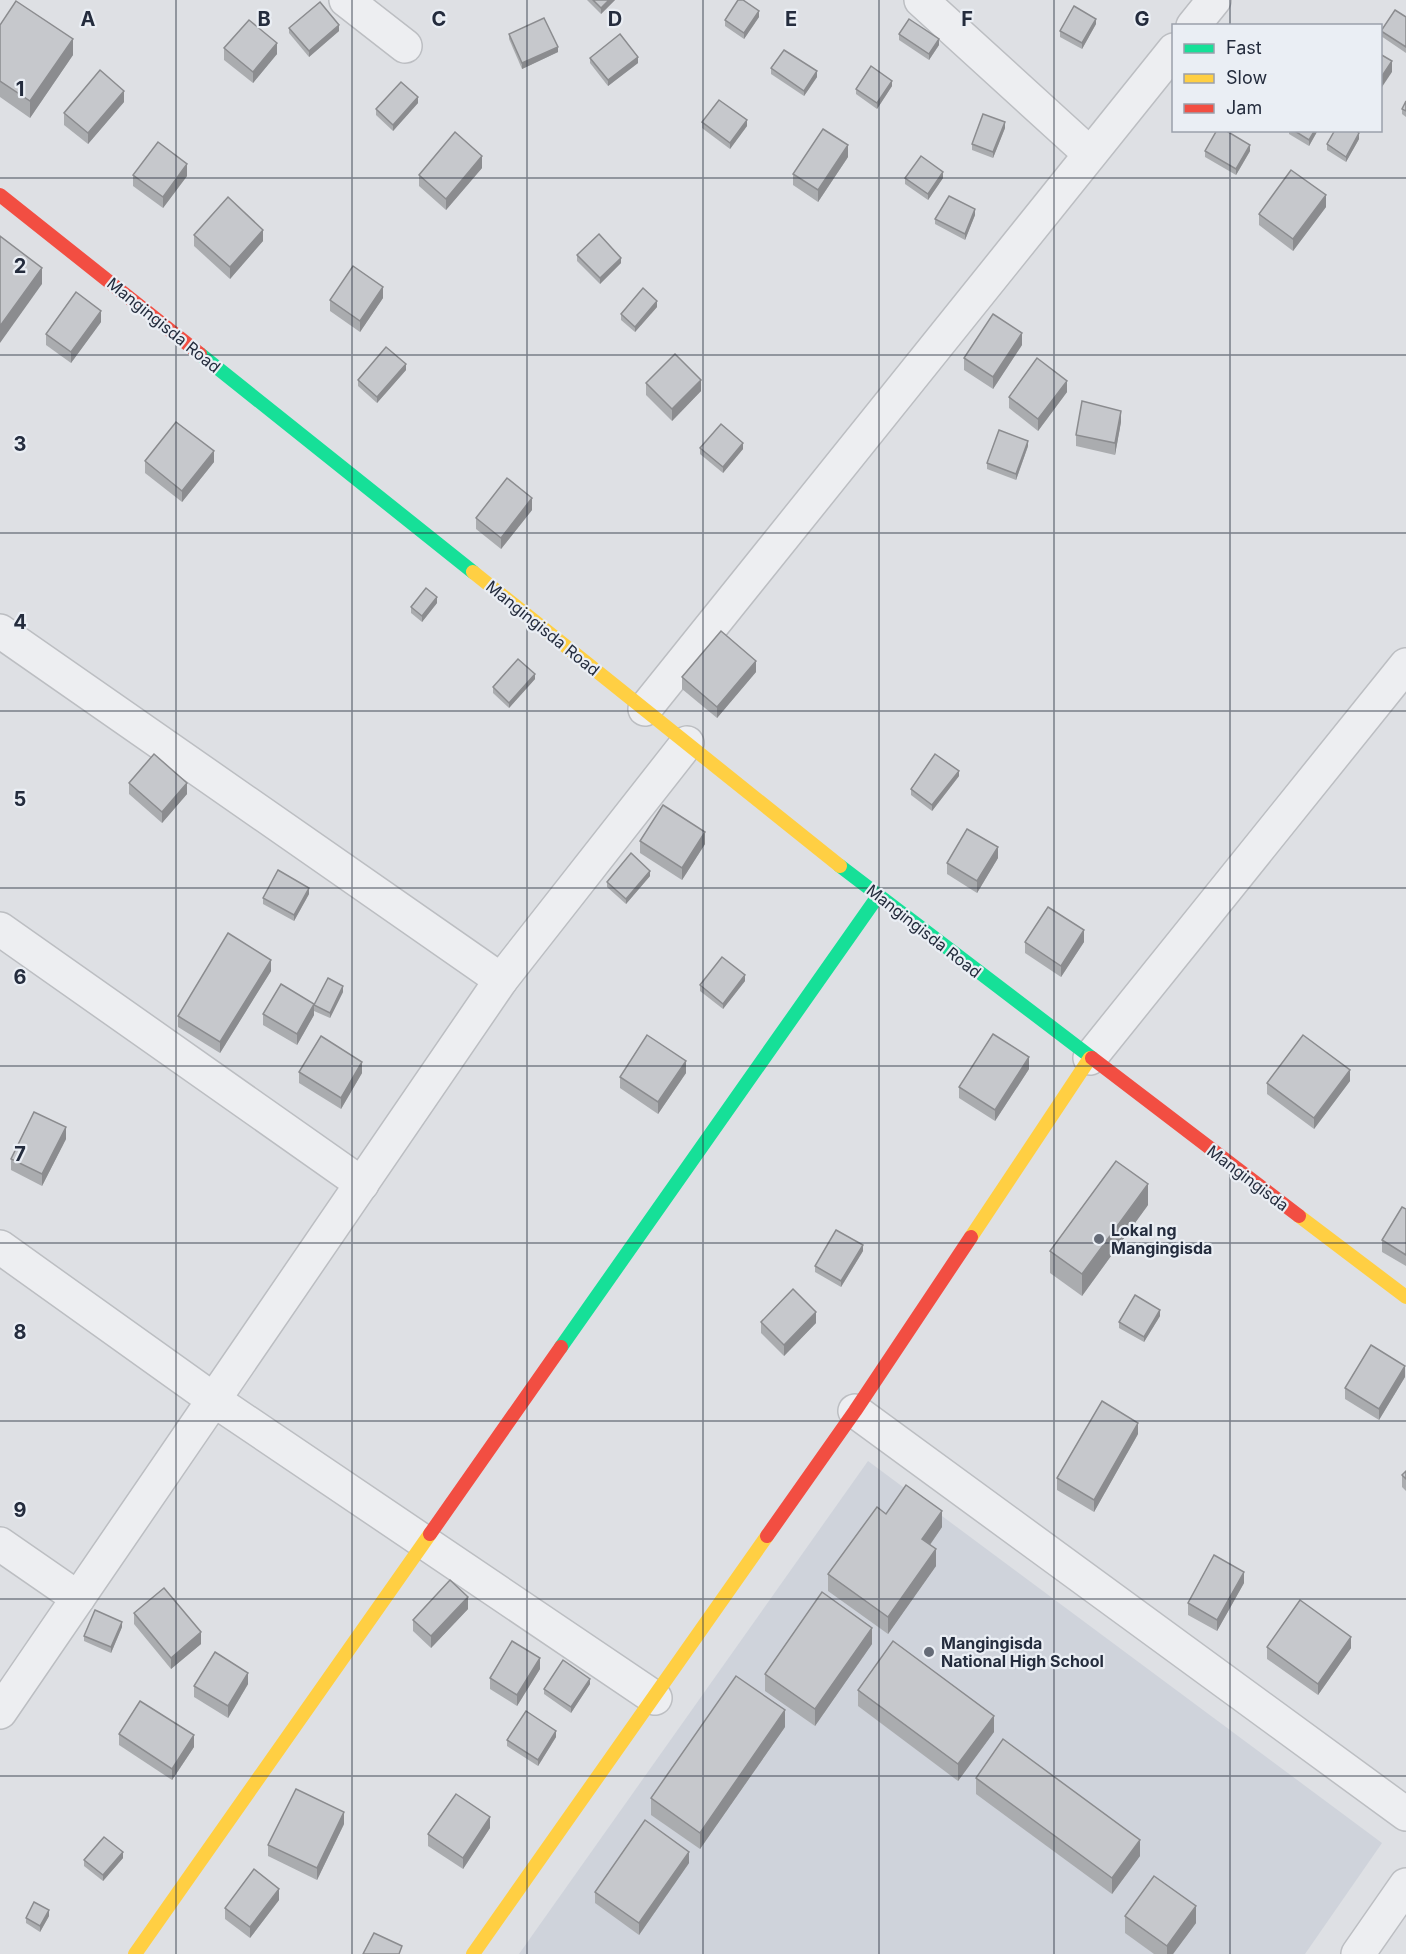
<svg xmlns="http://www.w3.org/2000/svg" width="1406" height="1954" viewBox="0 0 1406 1954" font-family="Inter,sans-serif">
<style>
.built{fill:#cfd3db}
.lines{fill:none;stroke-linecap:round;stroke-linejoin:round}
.street-casing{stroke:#bcbec2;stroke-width:36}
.street{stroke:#edeef1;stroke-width:33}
.fast{stroke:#16e098;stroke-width:14}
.slow{stroke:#ffcf43;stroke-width:14}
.jam{stroke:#f24e42;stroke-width:14}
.wall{fill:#aaacaf}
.shaded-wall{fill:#8b8c8f}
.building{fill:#c6c8cc;stroke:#8b8c8f;stroke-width:1.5}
.grid{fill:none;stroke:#242c3d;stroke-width:1.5;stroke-opacity:0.55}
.poi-dot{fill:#656b77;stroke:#eaeef4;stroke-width:2}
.labels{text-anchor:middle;stroke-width:4.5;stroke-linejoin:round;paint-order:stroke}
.street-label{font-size:16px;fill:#242c3d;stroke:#eaeef4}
.poi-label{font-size:16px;font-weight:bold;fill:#242c3d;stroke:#eaeef4;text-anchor:start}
.grid-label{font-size:20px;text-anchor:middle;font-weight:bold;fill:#242c3d;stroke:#eaeef4;stroke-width:4.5;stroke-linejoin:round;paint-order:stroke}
</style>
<rect width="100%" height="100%" fill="#dee0e4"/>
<path class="built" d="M868 1461 1382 1843 1305 1954H519Z"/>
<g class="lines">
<g class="street-casing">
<g id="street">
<path d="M346 0 405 46"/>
<path d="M921 0 1090 154"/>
<path d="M1193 26 1214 0"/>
<path d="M0 631 501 980"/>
<path d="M645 709 1174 50"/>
<path d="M0 929 362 1184"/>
<path d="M1090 1058 1406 665"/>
<path d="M0 1247 214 1400 655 1698"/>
<path d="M855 1411 1406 1814"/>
<path d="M0 1544 78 1598"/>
<path d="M0 1712 501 980 687 743"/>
<path d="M1358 1954 1406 1885"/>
</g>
</g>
<use href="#street" class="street"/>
<g class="fast">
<path d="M200 354 473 572"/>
<path d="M840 866 1092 1058"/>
<path d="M561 1347 878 896"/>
</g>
<g class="slow">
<path d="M473 572 840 866"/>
<path d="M1299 1216 1406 1297"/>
<path d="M971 1237 1090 1058"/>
<path d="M135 1954 430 1534"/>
<path d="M473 1954 767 1536"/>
</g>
<g class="jam">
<path d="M0 195 200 354"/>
<path d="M1092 1058 1299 1216"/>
<path d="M430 1534 561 1347"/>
<path d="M767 1536 855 1411 971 1237"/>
</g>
</g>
<g class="wall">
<path d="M587 0H615L601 14Z"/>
<path d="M759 17 744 39 725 26V20Z"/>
<path d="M1406 17V53L1381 36V31Z"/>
<path d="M1096 24 1082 49 1060 37V31Z"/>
<path d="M0 25 73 55 30 118 0 97Z"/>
<path d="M289 28 339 31 309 57 289 33Z"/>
<path d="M509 34 558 52 522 69 509 39Z"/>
<path d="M899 34 939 45 929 60 899 40Z"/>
<path d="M224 48 277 54 253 83 224 60Z"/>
<path d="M590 58 638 63 608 86 590 63Z"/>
<path d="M771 68 817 77 804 96 771 74Z"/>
<path d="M892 86 877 109 856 94V89Z"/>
<path d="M1406 101V117L1402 114V109Z"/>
<path d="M124 102 88 144 64 125V113Z"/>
<path d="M418 103 393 131 376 115V109Z"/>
<path d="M702 122 747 126 730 149 702 128Z"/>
<path d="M1005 128 993 158 972 150V144Z"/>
<path d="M1289 130H1318L1309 146 1289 134Z"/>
<path d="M1359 139 1346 162 1327 150V144Z"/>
<path d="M1205 151H1250L1236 175 1205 157Z"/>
<path d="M848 157 818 202 793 185V174Z"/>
<path d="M482 168 446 210 419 186V175Z"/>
<path d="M133 175 187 176 163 208 133 186Z"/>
<path d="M905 178H943L928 200 905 184Z"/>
<path d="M1326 207 1293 251 1259 225V214Z"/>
<path d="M975 215 965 240 935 224V219Z"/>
<path d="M194 235 263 241 230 279 194 246Z"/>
<path d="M577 255 621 263 600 284 577 261Z"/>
<path d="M383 298 360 332 330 311V300Z"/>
<path d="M657 307 635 332 621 320V314Z"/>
<path d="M101 322 71 363 46 345V334Z"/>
<path d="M1022 345 993 389 964 370V358Z"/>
<path d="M406 370 377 403 358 386V380Z"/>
<path d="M646 383 701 391 672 421 646 395Z"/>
<path d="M1067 392 1038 431 1009 408V397Z"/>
<path d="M1121 422 1115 455 1076 446V435Z"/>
<path d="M1028 446 1016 480 987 469V463Z"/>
<path d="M700 448 743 449 723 473 700 454Z"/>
<path d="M145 461 214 462 182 502 145 473Z"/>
<path d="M532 510 501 549 476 529V518Z"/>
<path d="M437 603 422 622 411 613V607Z"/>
<path d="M756 672 717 718 682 689V677Z"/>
<path d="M535 679 509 708 493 693V687Z"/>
<path d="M959 776 932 811 911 795V789Z"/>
<path d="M129 783 187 794 162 823 129 794Z"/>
<path d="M640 841 705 844 682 880 640 853Z"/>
<path d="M998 858 977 893 947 874V863Z"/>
<path d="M650 876 626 904 607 887V882Z"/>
<path d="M309 894 294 921 263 904V898Z"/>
<path d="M1025 942H1084L1061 977 1025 953Z"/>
<path d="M271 971 220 1053 178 1027V1016Z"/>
<path d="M745 981 723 1009 700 991V985Z"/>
<path d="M343 992 330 1018 314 1011V1015L297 1045 263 1025V1014L314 1004Z"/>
<path d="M1029 1069 995 1121 959 1098V1087Z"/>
<path d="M299 1072 362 1073 341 1109 299 1083Z"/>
<path d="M686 1073 658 1114 620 1088V1077Z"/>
<path d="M1350 1081 1314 1129 1267 1094V1083Z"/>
<path d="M66 1139 42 1186 11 1170V1159Z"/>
<path d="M1148 1205 1082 1296 1050 1273V1251Z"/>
<path d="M1406 1209V1266L1382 1252V1240Z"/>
<path d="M863 1251 841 1287 815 1272V1266Z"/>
<path d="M1160 1316 1144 1342 1119 1328V1322Z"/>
<path d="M761 1322 816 1323 784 1356 761 1333Z"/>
<path d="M1405 1377 1379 1420 1345 1399V1388Z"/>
<path d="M1138 1434 1094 1512 1057 1490V1478Z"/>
<path d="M1406 1471V1491L1402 1487V1475Z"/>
<path d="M886 1514 942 1527 930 1545 936 1566 888 1634 828 1591V1574Z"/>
<path d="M1244 1583 1217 1631 1188 1615V1603Z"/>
<path d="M468 1609 431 1648 413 1631V1620Z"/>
<path d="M134 1613 201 1644 171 1669 134 1624Z"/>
<path d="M122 1627 111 1653 84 1641V1636Z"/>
<path d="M872 1644 815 1726 765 1691V1674Z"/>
<path d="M1267 1647 1351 1648 1318 1695 1267 1659Z"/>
<path d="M540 1669 517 1706 490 1689V1678Z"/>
<path d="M248 1684 228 1718 194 1697V1686Z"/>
<path d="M590 1684 571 1713 544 1694V1689Z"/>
<path d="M858 1690 994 1732 958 1781 858 1706Z"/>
<path d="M785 1727 700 1849 651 1815V1798Z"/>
<path d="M119 1734 194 1747 172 1780 119 1745Z"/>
<path d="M556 1737 538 1766 507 1746V1740Z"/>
<path d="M976 1778 1140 1856 1112 1894 976 1794Z"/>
<path d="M344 1824 317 1880 268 1856V1845Z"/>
<path d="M490 1828 463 1869 428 1846V1834Z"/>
<path d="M123 1858 103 1881 84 1866V1860Z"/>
<path d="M689 1863 639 1935 595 1903V1892Z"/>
<path d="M279 1900 250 1938 225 1919V1908Z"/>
<path d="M49 1916 40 1932 26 1923V1918Z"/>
<path d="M1125 1916 1196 1923 1173 1954H1154L1125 1933Z"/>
</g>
<g class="shaded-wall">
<path d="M609 0H615L601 14V8Z"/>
<path d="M759 11V17L744 39V33Z"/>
<path d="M1096 19V24L1082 49V43Z"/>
<path d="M339 25V31L309 57V51Z"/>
<path d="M73 39V55L30 118V101Z"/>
<path d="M939 39V45L929 60V54Z"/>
<path d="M277 43V54L253 83V72Z"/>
<path d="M558 47V52L522 69V63Z"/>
<path d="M638 57V63L608 86V80Z"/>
<path d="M1392 61V72L1380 90V79Z"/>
<path d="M817 71V77L804 96V91Z"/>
<path d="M892 81V86L877 109V103Z"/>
<path d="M124 91V102L88 144V133Z"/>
<path d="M418 97V103L393 131V125Z"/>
<path d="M747 120V126L730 149V143Z"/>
<path d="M1005 122V128L993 158V152Z"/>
<path d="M1315 130H1318L1309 146V140Z"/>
<path d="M1359 133V139L1346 162V157Z"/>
<path d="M848 145V157L818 202V190Z"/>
<path d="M1250 145V151L1236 175V169Z"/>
<path d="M482 156V168L446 210V199Z"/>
<path d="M187 164V176L163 208V197Z"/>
<path d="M943 172V178L928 200V194Z"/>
<path d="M1326 195V207L1293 251V239Z"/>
<path d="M975 209V215L965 240V234Z"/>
<path d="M263 230V241L230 279V267Z"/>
<path d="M621 258V263L600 284V278Z"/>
<path d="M42 268V284L0 343V326Z"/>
<path d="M383 287V298L360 332V321Z"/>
<path d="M657 301V307L635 332V327Z"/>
<path d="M101 311V322L71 363V352Z"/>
<path d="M1022 333V345L993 389V377Z"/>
<path d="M406 364V370L377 403V397Z"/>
<path d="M701 380V391L672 421V409Z"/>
<path d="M1067 381V392L1038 431V419Z"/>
<path d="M1121 411V422L1115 455V443Z"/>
<path d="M1028 441V446L1016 480V474Z"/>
<path d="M743 443V449L723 473V467Z"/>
<path d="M214 451V462L182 502V491Z"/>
<path d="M532 498V510L501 549V538Z"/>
<path d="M437 597V603L422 622V616Z"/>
<path d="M756 661V672L717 718V707Z"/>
<path d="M535 674V679L509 708V703Z"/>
<path d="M959 771V776L932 811V805Z"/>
<path d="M187 783V794L162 823V812Z"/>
<path d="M705 832V844L682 880V868Z"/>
<path d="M998 847V858L977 893V881Z"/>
<path d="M650 871V876L626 904V899Z"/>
<path d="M309 888V894L294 921V915Z"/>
<path d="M1084 930V942L1061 977V966Z"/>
<path d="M271 960V971L220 1053V1042Z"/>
<path d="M745 975V981L723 1009V1004Z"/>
<path d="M343 986V992L330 1018V1013Z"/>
<path d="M314 1004V1015L297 1045V1034Z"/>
<path d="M1029 1057V1069L995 1121V1110Z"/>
<path d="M686 1061V1073L658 1114V1102Z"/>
<path d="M362 1062V1073L341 1109V1098Z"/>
<path d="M1350 1070V1081L1314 1129V1118Z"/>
<path d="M66 1127V1139L42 1186V1174Z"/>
<path d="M1148 1184V1205L1082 1296V1274Z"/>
<path d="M863 1245V1251L841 1287V1281Z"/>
<path d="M1160 1310V1316L1144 1342V1337Z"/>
<path d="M816 1312V1323L784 1356V1345Z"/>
<path d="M1405 1366V1377L1379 1420V1409Z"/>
<path d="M1138 1423V1434L1094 1512V1500Z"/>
<path d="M942 1511V1527L922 1556V1539Z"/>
<path d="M936 1549V1566L888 1634V1617Z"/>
<path d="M1244 1572V1583L1217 1631V1620Z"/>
<path d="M468 1597V1609L431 1648V1636Z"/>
<path d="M122 1622V1627L111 1653V1647Z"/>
<path d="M872 1628V1644L815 1726V1709Z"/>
<path d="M201 1632V1644L171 1669V1658Z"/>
<path d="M1351 1637V1648L1318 1695V1684Z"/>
<path d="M540 1658V1669L517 1706V1695Z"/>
<path d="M248 1673V1684L228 1718V1706Z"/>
<path d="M590 1679V1684L571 1713V1707Z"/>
<path d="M785 1710V1727L700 1849V1833Z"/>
<path d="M994 1716V1732L958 1781V1764Z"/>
<path d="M556 1731V1737L538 1766V1760Z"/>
<path d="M194 1735V1747L172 1780V1769Z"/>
<path d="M344 1812V1824L317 1880V1868Z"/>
<path d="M490 1817V1828L463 1869V1858Z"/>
<path d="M1140 1840V1856L1112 1894V1878Z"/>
<path d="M123 1852V1858L103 1881V1875Z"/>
<path d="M689 1852V1863L639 1935V1923Z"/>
<path d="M279 1889V1900L250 1938V1927Z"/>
<path d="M1196 1906V1923L1173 1954H1167V1946Z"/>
<path d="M49 1910V1916L40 1932V1926Z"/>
</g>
<g class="building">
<path d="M593 0H609L601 8Z"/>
<path d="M738 0H743L759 11 744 33 725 20Z"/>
<path d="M16 1 73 39 30 101 0 81V25Z"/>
<path d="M320 2 339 25 309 51 289 28Z"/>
<path d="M1074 6 1096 19 1082 43 1060 31Z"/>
<path d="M1395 10 1406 17V47L1381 31Z"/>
<path d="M544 18 558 47 522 63 509 34Z"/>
<path d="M909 19 939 39 929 54 899 34Z"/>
<path d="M249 20 277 43 253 72 224 48Z"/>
<path d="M620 34 638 57 608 80 590 58Z"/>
<path d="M784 50 817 71 804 91 771 68Z"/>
<path d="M1380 54 1392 61 1380 79Z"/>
<path d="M871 66 892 81 877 103 856 89Z"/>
<path d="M100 70 124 91 88 133 64 113Z"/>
<path d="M401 82 418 97 393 125 376 109Z"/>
<path d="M719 100 747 120 730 143 702 122Z"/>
<path d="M1406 101V111L1402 109Z"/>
<path d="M983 114 1005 122 993 152 972 144Z"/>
<path d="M823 129 848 145 818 190 793 174Z"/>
<path d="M1217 130H1225L1250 145 1236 169 1205 151Z"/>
<path d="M1293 130H1315L1309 140Z"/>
<path d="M1335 130H1355L1359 133 1346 157 1327 144Z"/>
<path d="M455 132 482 156 446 199 419 175Z"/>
<path d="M158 142 187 164 163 197 133 175Z"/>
<path d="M921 156 943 172 928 194 905 178Z"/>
<path d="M1291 170 1326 195 1293 239 1259 214Z"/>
<path d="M949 196 975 209 965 234 935 219Z"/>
<path d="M228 197 263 230 230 267 194 235Z"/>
<path d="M599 234 621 258 600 278 577 255Z"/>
<path d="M0 236 42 268 0 326Z"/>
<path d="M353 266 383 287 360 321 330 300Z"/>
<path d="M643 288 657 301 635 327 621 314Z"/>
<path d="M76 292 101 311 71 352 46 334Z"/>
<path d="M993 314 1022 333 993 377 964 358Z"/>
<path d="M386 347 406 364 377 397 358 380Z"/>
<path d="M675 354 701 380 672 409 646 383Z"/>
<path d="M1037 358 1067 381 1038 419 1009 397Z"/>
<path d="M1082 401 1121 411 1115 443 1076 435Z"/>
<path d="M176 422 214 451 182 491 145 461Z"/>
<path d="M721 424 743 443 723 467 700 448Z"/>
<path d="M999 430 1028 441 1016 474 987 463Z"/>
<path d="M507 478 532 498 501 538 476 518Z"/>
<path d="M426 588 437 597 422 616 411 607Z"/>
<path d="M721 631 756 661 717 707 682 677Z"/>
<path d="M518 659 535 674 509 703 493 687Z"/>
<path d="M154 754 187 783 162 812 129 783Z"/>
<path d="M935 754 959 771 932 805 911 789Z"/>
<path d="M663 805 705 832 682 868 640 841Z"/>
<path d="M967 829 998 847 977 881 947 863Z"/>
<path d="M631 853 650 871 626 899 607 882Z"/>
<path d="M278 870 309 888 294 915 263 898Z"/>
<path d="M1048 907 1084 930 1061 966 1025 942Z"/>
<path d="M228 933 271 960 220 1042 178 1016Z"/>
<path d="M722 957 745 975 723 1004 700 985Z"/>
<path d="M328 978 343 986 330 1013 314 1005Z"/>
<path d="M281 984 314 1004 297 1034 263 1014Z"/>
<path d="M993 1034 1029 1057 995 1110 959 1087Z"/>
<path d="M647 1035 686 1061 658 1102 620 1077Z"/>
<path d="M1303 1035 1350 1070 1314 1118 1267 1083Z"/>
<path d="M321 1036 362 1062 341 1098 299 1072Z"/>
<path d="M34 1112 66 1127 42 1174 11 1159Z"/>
<path d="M1116 1161 1148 1184 1082 1274 1050 1251Z"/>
<path d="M1402 1207 1406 1209V1255L1382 1240Z"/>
<path d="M836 1230 863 1245 841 1281 815 1266Z"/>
<path d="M793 1289 816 1312 784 1345 761 1322Z"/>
<path d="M1135 1295 1160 1310 1144 1337 1119 1322Z"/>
<path d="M1371 1345 1405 1366 1379 1409 1345 1388Z"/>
<path d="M1102 1401 1138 1423 1094 1500 1057 1478Z"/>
<path d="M1406 1471V1479L1402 1475Z"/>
<path d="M906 1485 942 1511 922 1539 936 1549 888 1617 828 1574 877 1507 886 1514Z"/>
<path d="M1214 1555 1244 1572 1217 1620 1188 1603Z"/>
<path d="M450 1580 468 1597 431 1636 413 1620Z"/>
<path d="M164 1588 201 1632 171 1658 134 1613Z"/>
<path d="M822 1592 872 1628 815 1709 765 1674Z"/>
<path d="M1300 1600 1351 1637 1318 1684 1267 1647Z"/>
<path d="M95 1610 122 1622 111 1647 84 1636Z"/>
<path d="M512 1641 540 1658 517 1695 490 1678Z"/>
<path d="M893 1641 994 1716 958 1764 858 1690Z"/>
<path d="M215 1652 248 1673 228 1706 194 1686Z"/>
<path d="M563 1660 590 1679 571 1707 544 1689Z"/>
<path d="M736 1676 785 1710 700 1833 651 1798Z"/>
<path d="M140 1701 194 1735 172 1769 119 1734Z"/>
<path d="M526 1711 556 1731 538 1760 507 1740Z"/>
<path d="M1003 1739 1140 1840 1112 1878 976 1778Z"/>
<path d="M296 1789 344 1812 317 1868 268 1845Z"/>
<path d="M456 1794 490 1817 463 1858 428 1834Z"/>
<path d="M645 1820 689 1852 639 1923 595 1892Z"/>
<path d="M104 1837 123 1852 103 1875 84 1860Z"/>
<path d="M254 1869 279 1889 250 1927 225 1908Z"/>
<path d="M1154 1876 1196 1906 1167 1946 1125 1916Z"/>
<path d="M34 1902 49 1910 40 1926 26 1918Z"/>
<path d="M374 1933 402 1946 399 1954H363Z"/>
</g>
<path class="grid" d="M176 0V1954M352 0V1954M527 0V1954M703 0V1954M879 0V1954M1054 0V1954M1230 0V26M1230 130V1954M0 178H1406M0 355H1406M0 533H1406M0 711H1406M0 888H1406M0 1066H1406M0 1243H1406M0 1421H1406M0 1599H1406M0 1776H1406"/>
<g class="poi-dot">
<circle cx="1099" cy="1239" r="6"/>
<circle cx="929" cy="1652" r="6"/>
</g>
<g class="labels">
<g class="street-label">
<text transform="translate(164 325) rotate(39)" y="6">Mangingisda Road</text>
<text transform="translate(543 628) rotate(39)" y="6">Mangingisda Road</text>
<text transform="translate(924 931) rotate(38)" y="6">Mangingisda Road</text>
<text transform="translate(1248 1178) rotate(37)" y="6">Mangingisda</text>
</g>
<g class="poi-label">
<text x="1111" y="1236">Lokal ng<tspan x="1111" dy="18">Mangingisda</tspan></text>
<text x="941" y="1649">Mangingisda<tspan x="941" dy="18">National High School</tspan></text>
</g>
</g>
<g class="grid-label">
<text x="88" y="26">A</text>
<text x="264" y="26">B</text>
<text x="439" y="26">C</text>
<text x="615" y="26">D</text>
<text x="791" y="26">E</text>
<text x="967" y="26">F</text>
<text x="1142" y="26">G</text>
<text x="20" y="96">1</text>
<text x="20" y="273">2</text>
<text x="20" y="451">3</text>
<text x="20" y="629">4</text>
<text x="20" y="806">5</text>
<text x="20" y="984">6</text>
<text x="20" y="1161">7</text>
<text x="20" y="1339">8</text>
<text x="20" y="1517">9</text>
</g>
<rect x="1172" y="24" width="210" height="108" fill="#eaeef4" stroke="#9ba0ab" stroke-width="1.5"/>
<rect x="1184" y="44" width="30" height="9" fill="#16e098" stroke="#9ba0ab" stroke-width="1.5"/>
<text x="1226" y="54" font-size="18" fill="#242c3d">Fast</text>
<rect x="1184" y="74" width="30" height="9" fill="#ffcf43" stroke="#9ba0ab" stroke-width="1.5"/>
<text x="1226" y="84" font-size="18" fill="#242c3d">Slow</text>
<rect x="1184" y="104" width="30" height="9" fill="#f24e42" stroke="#9ba0ab" stroke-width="1.5"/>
<text x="1226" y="114" font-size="18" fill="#242c3d">Jam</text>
</svg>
